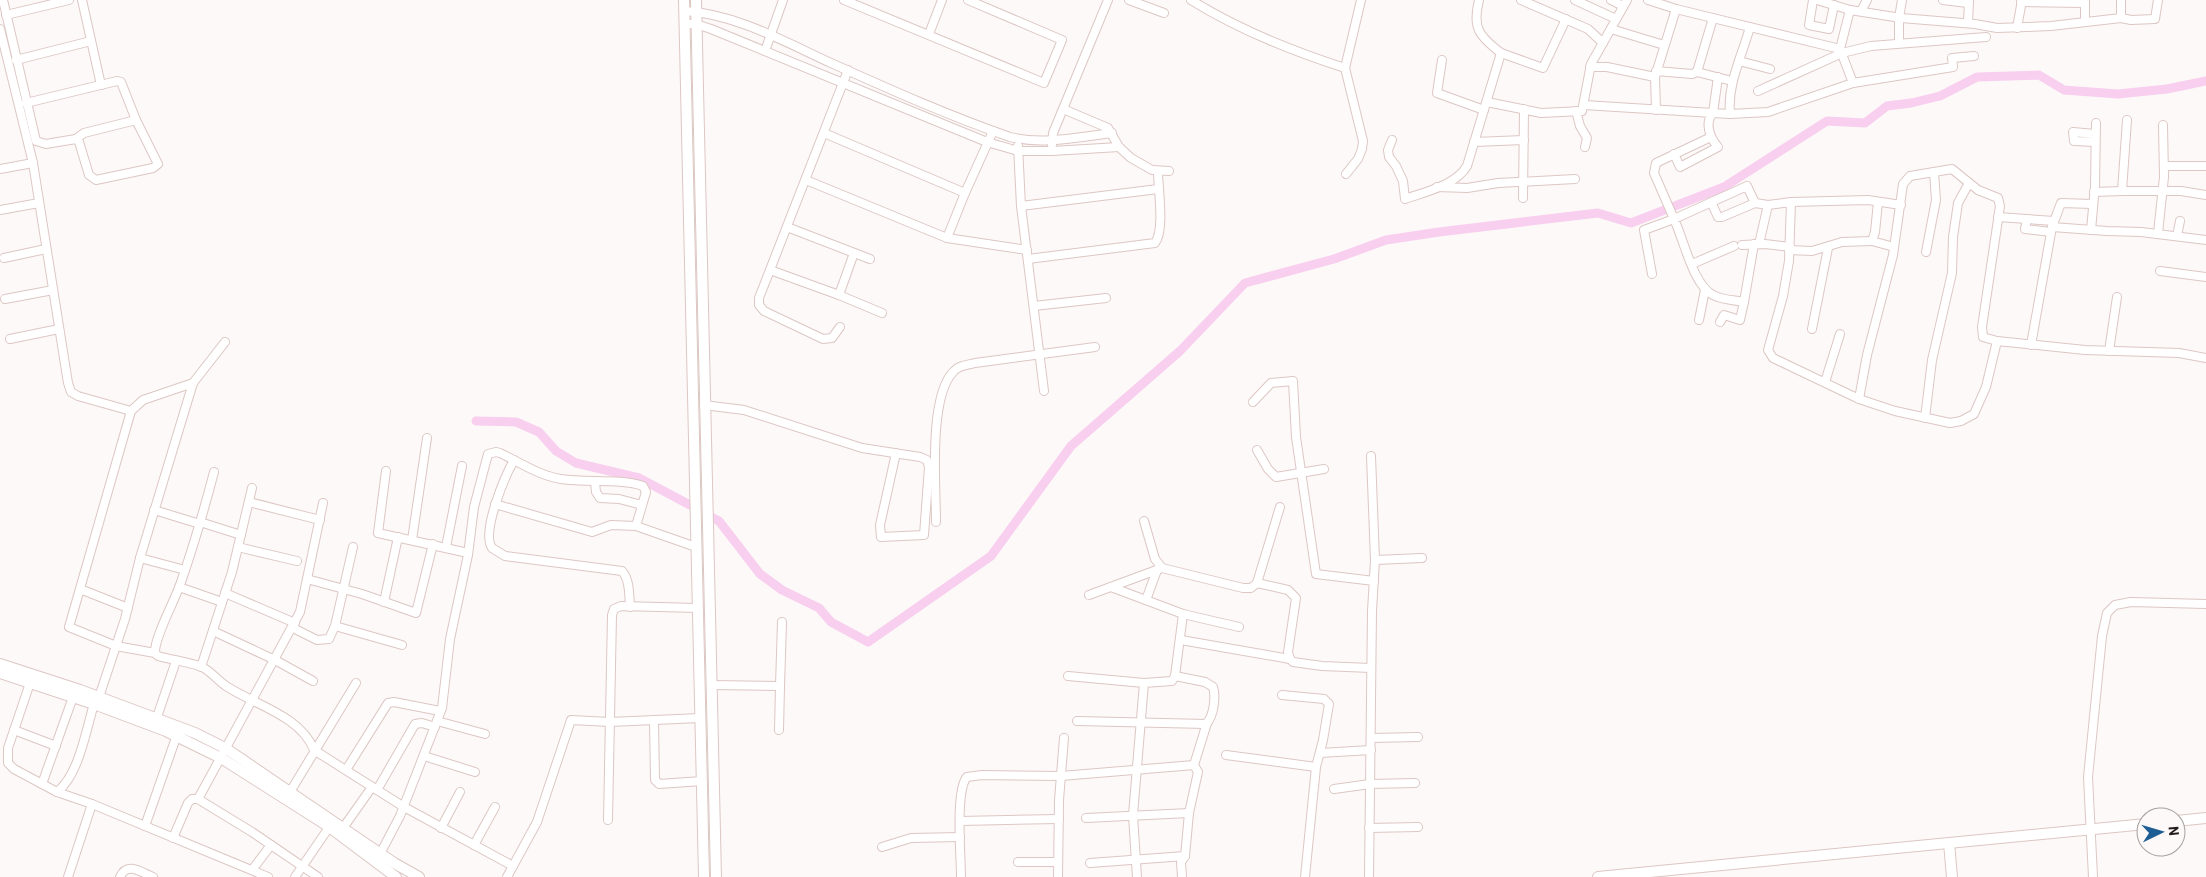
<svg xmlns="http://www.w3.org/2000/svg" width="2206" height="877" viewBox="0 0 2206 877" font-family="Barlow,sans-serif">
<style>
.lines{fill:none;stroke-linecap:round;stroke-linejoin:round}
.canal{stroke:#f8cfef;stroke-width:9}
.street-casing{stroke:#dcc7c3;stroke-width:10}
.secondary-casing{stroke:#dcc7c3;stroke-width:12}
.street{stroke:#fff;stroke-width:8}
.secondary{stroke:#fff;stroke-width:10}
</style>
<rect width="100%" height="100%" fill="#fdf9f8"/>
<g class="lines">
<g class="canal">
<path d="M476 421 516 422 539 432 556 451 576 463 639 478 690 505"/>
<path d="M711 517 719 521 760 574 782 590 819 608 831 622 868 642 991 556 1071 446 1180 351 1245 283 1334 259 1386 240 1439 232 1598 213 1631 223 1724 187 1827 121 1865 123 1887 106 1911 103 1940 96 1977 77 2039 75 2064 90 2118 94 2167 89 2206 81"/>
</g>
<g class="street-casing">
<g id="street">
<path d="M3 0 36 141 46 144 76 139 79 142 89 175 96 180 153 168 158 164 136 120 121 82 117 81 26 103"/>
<path d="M82 0 101 85"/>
<path d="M844 0 1044 83 1062 40 968 0"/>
<path d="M1129 0 1164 13"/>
<path d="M1191 0C1236 28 1295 52 1345 68"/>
<path d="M1479 0C1472 28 1479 36 1501 53"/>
<path d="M1521 0 1588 29 1603 43"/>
<path d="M1575 0 1616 19"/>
<path d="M1611 0 1623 6"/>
<path d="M1648 0 1676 9 1840 49 1853 83 1953 67 1952 58 1974 56"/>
<path d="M1813 0 1809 25 1829 29 1834 5"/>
<path d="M1817 0 1850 10 1901 18 1975 24 1997 28 2051 26 2121 18 2131 20 2155 19 2158 0"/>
<path d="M1943 0 1968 3"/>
<path d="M2085 0V22"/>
<path d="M2021 2 2085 3"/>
<path d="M685 11C736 14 785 42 831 63 889 89 949 116 1010 137 1042 145 1079 137 1112 133"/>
<path d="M1861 11 1867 0"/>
<path d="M6 15 69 0"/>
<path d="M1713 18 1697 72 1732 81"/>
<path d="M2121 18V0"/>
<path d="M1968 23 1969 0"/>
<path d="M685 24H696L711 29 987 142 1018 151H1052L1119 147"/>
<path d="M1750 27C1742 56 1727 84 1730 114L1768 112 1853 83"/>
<path d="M2017 28 2022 0"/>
<path d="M0 29 33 163 68 383 71 392 78 396 131 411"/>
<path d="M1611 29 1664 45"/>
<path d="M929 34 942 0"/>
<path d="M1899 43V18L1902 0"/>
<path d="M1840 49 1850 10"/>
<path d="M765 51 783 0"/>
<path d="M16 60 91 41"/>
<path d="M1442 60 1437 93 1484 110"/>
<path d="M1739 61 1770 69"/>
<path d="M1590 67H1607L1655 77"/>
<path d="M1656 71 1692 74 1697 72"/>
<path d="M1718 77 1713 113 1730 114"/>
<path d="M1758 91 1842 53 1871 46 1986 37"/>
<path d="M1487 102 1541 113 1582 111 1591 64 1627 0"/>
<path d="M1584 105 1713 113C1704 123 1710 138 1718 147L1680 167 1674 154"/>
<path d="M1063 109 1108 128 1119 147 1131 158 1152 170 1169 171"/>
<path d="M1656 110 1655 77 1676 9"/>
<path d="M1576 111 1580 126 1587 138 1585 147"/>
<path d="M824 133 965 193 993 131"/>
<path d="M2095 134 2073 132 2074 141 2095 142"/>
<path d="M76 139 84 133 136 120"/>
<path d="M1392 140 1388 150 1389 157 1396 166 1403 181 1405 199C1425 192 1456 185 1467 166L1501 53 1543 68 1566 19"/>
<path d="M1474 142 1524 140"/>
<path d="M1052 145 1053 133 1108 0"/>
<path d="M1018 146 1021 206 1044 391"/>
<path d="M2164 166H2206"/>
<path d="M0 169 33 163"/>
<path d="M1346 174 1358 159 1362 149 1363 141 1345 68 1361 0"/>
<path d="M806 180 947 238"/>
<path d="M1437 187 1467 188 1498 183 1575 179"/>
<path d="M2122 191H2181L2206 195"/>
<path d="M2094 192 2122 191 2127 120"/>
<path d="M965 193 947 238 1027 250"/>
<path d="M1523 198 1524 109"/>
<path d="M1711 202 1718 217H1722L1755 203"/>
<path d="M1791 202 1868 200 1901 205"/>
<path d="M1878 202 1875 232 1872 241 1894 247"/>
<path d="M1021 206 1158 189"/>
<path d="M0 210 39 203"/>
<path d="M1998 217 2054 221"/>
<path d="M2027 219 2025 229 2051 232"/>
<path d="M787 227 870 259"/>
<path d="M2052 227 2107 231 2141 232 2206 240"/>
<path d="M2091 230 2095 186 2096 123"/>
<path d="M2158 233 2164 177 2163 125"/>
<path d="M2177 236 2180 221"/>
<path d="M1754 244 1744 302C1734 300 1722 300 1713 295 1693 285 1684 240 1674 219L1747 186 1755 203 1768 205 1791 202 1789 261 1783 296 1768 350 1773 358 1859 399 1895 411 1950 423 1961 421 1974 414 1986 387 1997 341 2085 350 2179 353 2206 358"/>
<path d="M1759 244 1768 205"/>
<path d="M1742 245 1765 244 1790 247"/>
<path d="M1789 250 1812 251 1842 242 1872 241"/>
<path d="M1926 252 1936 200 1934 172"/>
<path d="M4 258 46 249"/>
<path d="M1028 259 1155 243C1165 230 1158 189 1158 171"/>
<path d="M1692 264 1734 246"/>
<path d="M770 270 839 295 854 253"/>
<path d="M2160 271 2206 277"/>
<path d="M1652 274 1644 230 1674 219 1654 173 1656 163 1711 137"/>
<path d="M839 295 882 313"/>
<path d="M5 299 53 290"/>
<path d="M1034 306 1106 298"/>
<path d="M1699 320 1705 290"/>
<path d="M1720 322 1724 315 1740 320 1744 302"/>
<path d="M840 327 832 338 823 339 764 311 759 305V298L848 70"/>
<path d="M1812 329 1828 248"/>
<path d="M10 339 59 329"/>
<path d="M2031 345 2052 227 2061 203 2093 204"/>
<path d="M2109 351 2117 297"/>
<path d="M1825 382 1840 334"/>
<path d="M1859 399 1867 355 1893 255 1903 184 1910 176 1952 169 1978 190 1998 198 2000 206 1982 327 1983 337 1997 341"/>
<path d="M1253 402 1271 383 1293 381 1296 437 1316 574 1374 581"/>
<path d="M704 405 744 410 862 448 920 457 927 460 929 467 924 535 881 537 880 525 896 453"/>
<path d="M1925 418 1932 360 1952 273 1953 237 1958 203 1969 183"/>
<path d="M1257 450 1268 469 1276 477 1324 469"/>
<path d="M514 460C505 476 481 532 492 548L505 556 622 571C630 580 629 595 630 607"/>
<path d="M386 471 378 533 468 553"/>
<path d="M214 472C204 510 193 548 180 585 174 602 154 638 155 653L158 656C172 660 189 662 202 667 212 672 218 681 226 686 255 705 301 716 314 750L404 807 513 866"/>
<path d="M595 482 596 492 600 498 619 499 642 505"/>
<path d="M249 502 320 520"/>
<path d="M495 504 592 532 611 525 636 526 696 547"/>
<path d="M154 510 200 524"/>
<path d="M1144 521 1155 559 1162 568 1243 588H1251L1257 583 1280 507"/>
<path d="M200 522 241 535"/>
<path d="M936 522C936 487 928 396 954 371 959 365 968 365 975 363L1095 347"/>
<path d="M412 540 427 438"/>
<path d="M238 547 297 561"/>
<path d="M446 547 462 466"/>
<path d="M140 558 185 570"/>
<path d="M1375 560 1422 558"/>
<path d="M307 579 362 594 416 613 433 544"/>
<path d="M1257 583 1288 590 1296 598 1288 652 1290 659 1293 662 1322 666 1371 668"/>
<path d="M179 587 222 602"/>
<path d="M1111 587 1183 614"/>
<path d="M80 589 128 608"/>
<path d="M225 593 295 623"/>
<path d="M1089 595 1162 568"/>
<path d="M1146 600 1157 570"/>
<path d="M384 602 398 537"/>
<path d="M335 626 402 645"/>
<path d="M293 628 317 640 329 639 335 626 353 547"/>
<path d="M213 631 275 660 313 681"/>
<path d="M1181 640 1290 659"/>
<path d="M155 653 116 646 69 627 131 411 143 400 193 383"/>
<path d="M201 667 232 572 252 488"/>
<path d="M1068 676 1144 683"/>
<path d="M30 683 8 748V763L14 769 57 792 92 804 268 877"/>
<path d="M711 685 780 686 782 622"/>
<path d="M1282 695 1324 699 1329 704 1323 740 1316 767 1305 877"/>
<path d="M99 697 125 619 140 558 193 383 225 342"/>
<path d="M654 720 655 780 659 784 702 781"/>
<path d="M437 721 485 734"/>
<path d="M1077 721 1206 724C1214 716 1216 697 1213 687L1205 682 1175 676"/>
<path d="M155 723 176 661"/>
<path d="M14 730 56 746"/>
<path d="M779 730 780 686"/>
<path d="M1371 738 1418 737"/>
<path d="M1320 753 1371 750"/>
<path d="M1226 755 1316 767"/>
<path d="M424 756 475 772"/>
<path d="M346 770 388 703 394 702 440 711"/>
<path d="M42 784 73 697"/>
<path d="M1334 789 1370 784 1415 783"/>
<path d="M377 790 415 724 422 723 435 727"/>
<path d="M57 792C79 775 86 730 94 704"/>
<path d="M290 792 356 683"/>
<path d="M198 799 300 612 323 503"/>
<path d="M1086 818 1189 813"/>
<path d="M608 820 612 615 614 609 621 606 698 608"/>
<path d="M960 821 1059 819"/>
<path d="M145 826 178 732"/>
<path d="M343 828 372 787"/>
<path d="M441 828 460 792"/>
<path d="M1369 828 1418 827"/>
<path d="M173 838 188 803 192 799H198L252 832 318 877"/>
<path d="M474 845 495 807"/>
<path d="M882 847 911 838 960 837"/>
<path d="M380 854 400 816 442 708 450 639 468 555 474 507 488 454 496 452 500 453C519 462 540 476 561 479 586 483 621 478 643 486L646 492 636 526"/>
<path d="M1018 862H1058"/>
<path d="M1090 863 1185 856"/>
<path d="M252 870 271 845"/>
<path d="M68 877 92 804"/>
<path d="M120 877C127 861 141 872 153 877"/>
<path d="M295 877 332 823"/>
<path d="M507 877 537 822 571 720 610 722 700 718"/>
<path d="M961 877C961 857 955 790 967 777L982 775 1061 776 1194 765"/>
<path d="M1058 877 1059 800 1064 738"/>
<path d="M1137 877 1133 815 1144 683 1172 681 1175 676 1183 614 1239 627"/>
<path d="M1182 877 1181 862 1185 856 1189 813 1198 772 1194 765 1207 723"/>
<path d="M1369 877 1372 611 1375 560 1371 456"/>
<path d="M2093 877 2088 777 2102 636 2107 613 2115 605 2131 602 2206 604"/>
</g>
</g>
<g class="secondary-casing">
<g id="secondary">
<path d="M684 0 704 877"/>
<path d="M696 0 716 877"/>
<path d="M0 664 80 690 195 733 225 748 394 863 419 877"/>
<path d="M0 673 94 704 166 731 221 758 328 826 396 877"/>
<path d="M2176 821 2206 818"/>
<path d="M1949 843 1952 877"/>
<path d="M1598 877 2146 824"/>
</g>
</g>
<use href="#street" class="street"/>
<use href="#secondary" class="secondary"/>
</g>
<g transform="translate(2161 832) rotate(85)"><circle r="24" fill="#fdf9f8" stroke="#a6a09f"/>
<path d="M0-4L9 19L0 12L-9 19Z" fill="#1f5e94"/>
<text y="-8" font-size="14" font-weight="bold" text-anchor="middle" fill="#231b1a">N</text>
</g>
</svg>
